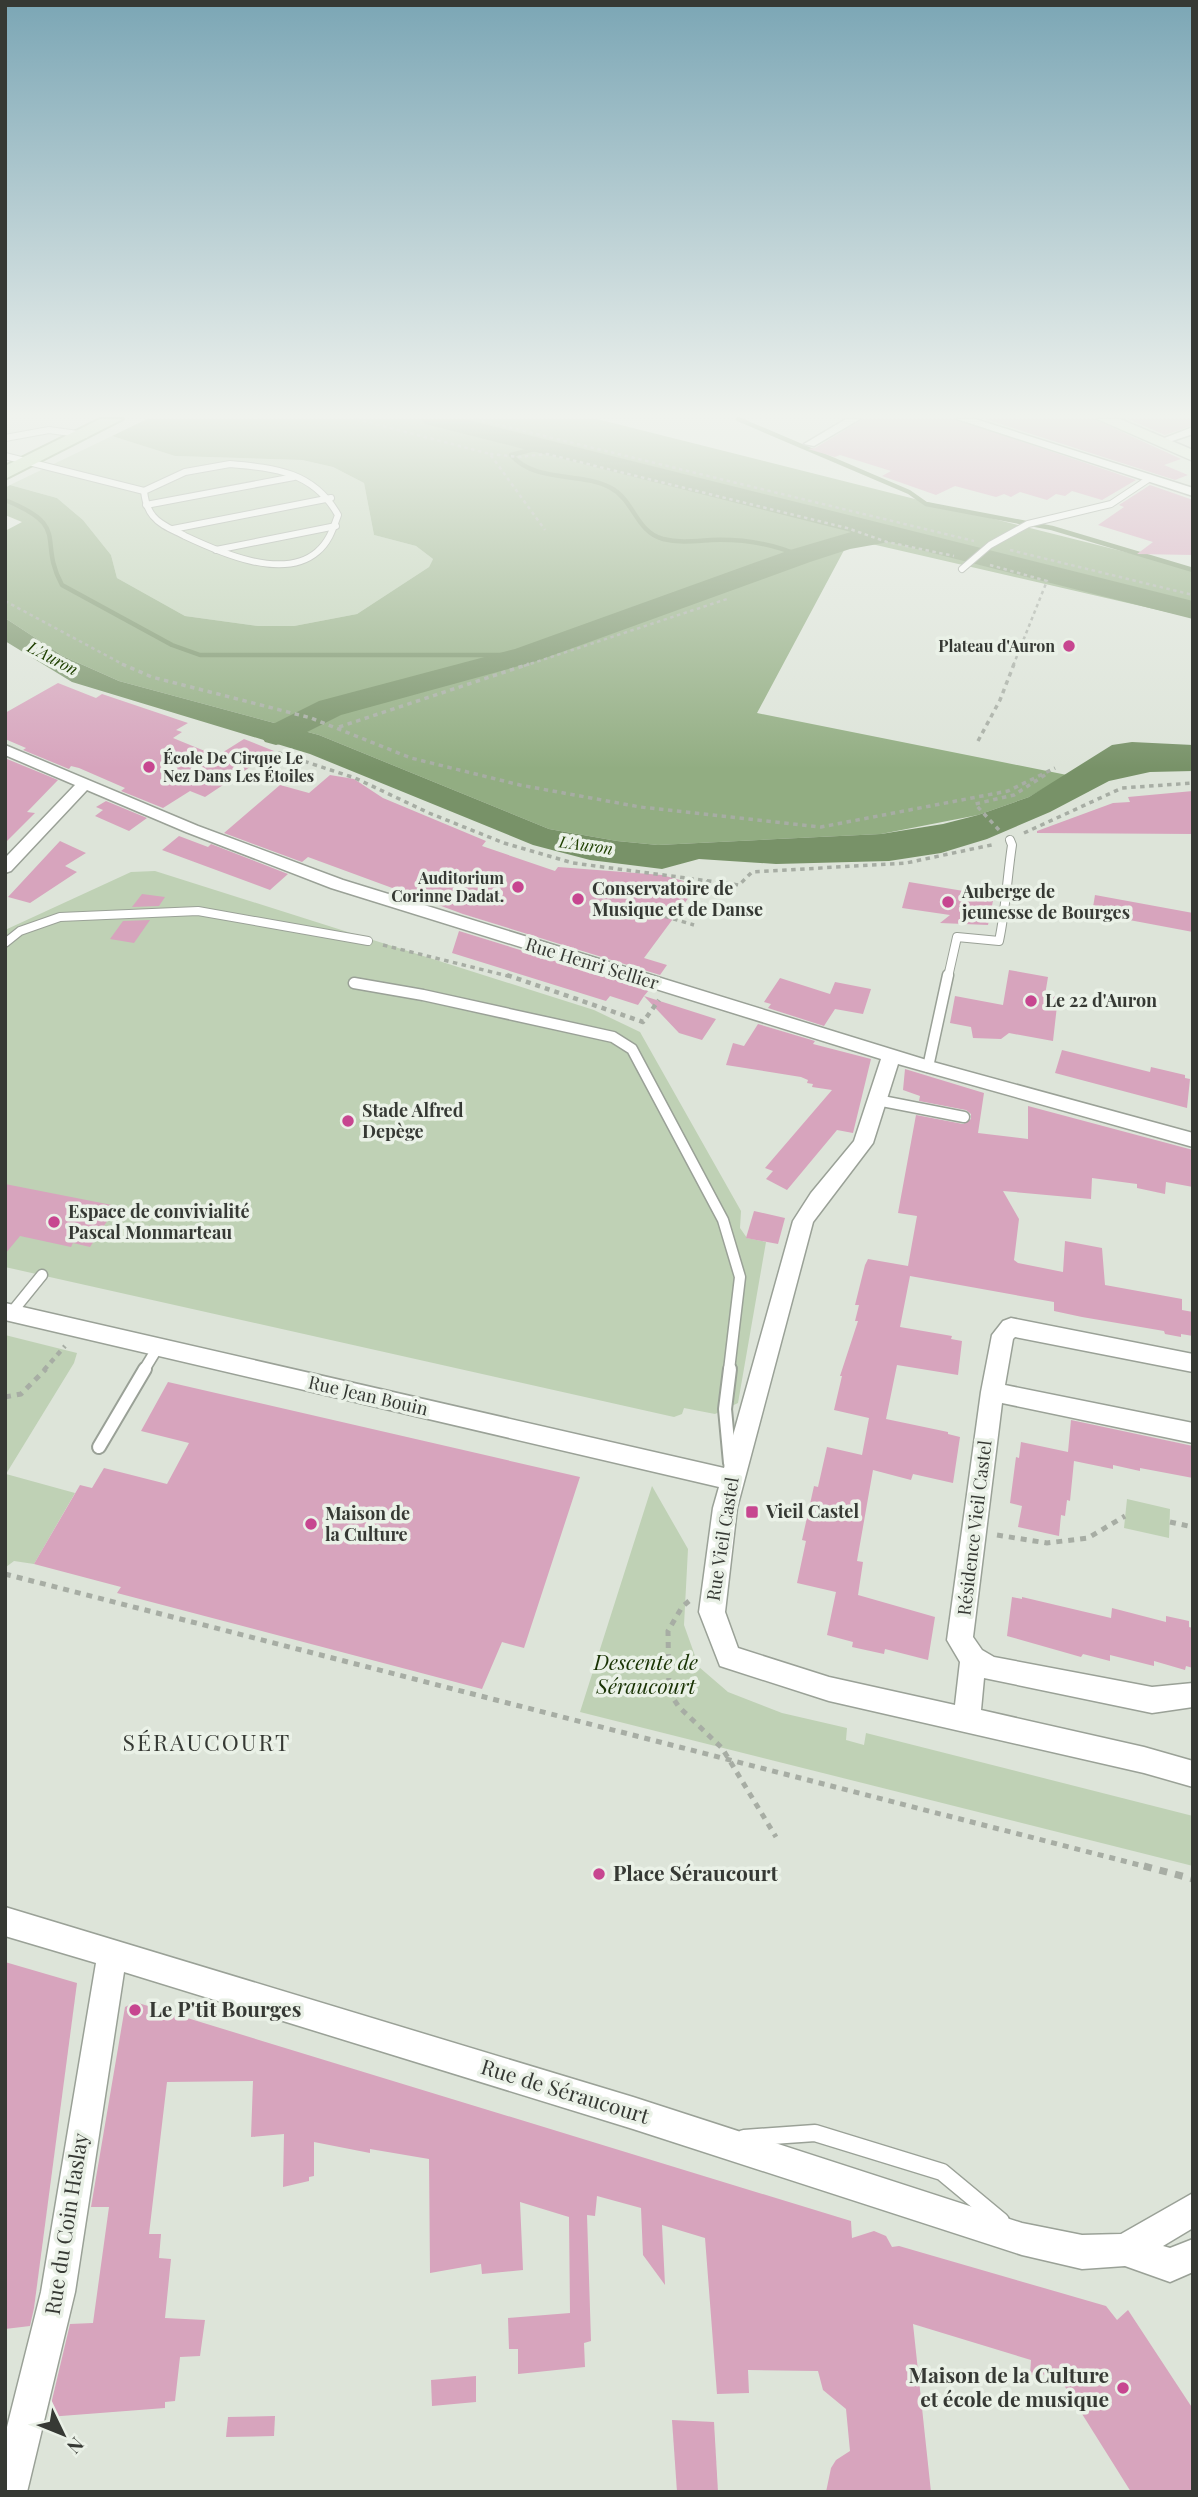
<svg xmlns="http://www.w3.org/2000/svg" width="1198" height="2497" viewBox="0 0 1198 2497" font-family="'Playfair Display',serif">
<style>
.green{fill:#bfd1b5}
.forest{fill:#92ad82}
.water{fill:#789268}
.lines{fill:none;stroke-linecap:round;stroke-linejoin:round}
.stream{stroke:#789268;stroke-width:4.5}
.river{fill:#789268;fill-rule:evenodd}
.building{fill:#d7a4bd}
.service-far4-casing{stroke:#9aa197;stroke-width:8}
.service-far3-casing{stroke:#9aa197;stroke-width:10}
.service-far2-casing{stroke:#9aa197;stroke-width:13}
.service-far1-casing{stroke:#9aa197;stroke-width:16}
.service-casing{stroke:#9aa197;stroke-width:19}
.minor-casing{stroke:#9aa197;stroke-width:3}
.secondary-casing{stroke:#9aa197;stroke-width:3}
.primary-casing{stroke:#7e9c6b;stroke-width:4}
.path-far4{stroke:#a7ada4;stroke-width:2.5;stroke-dasharray:3.5 3.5;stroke-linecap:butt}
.path-far3{stroke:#a7ada4;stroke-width:3.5;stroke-dasharray:4.5 4.5;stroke-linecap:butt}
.path-far2{stroke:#a7ada4;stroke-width:4.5;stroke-dasharray:5 5;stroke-linecap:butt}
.path-far1{stroke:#a7ada4;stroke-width:5;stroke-dasharray:6 6;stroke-linecap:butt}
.path{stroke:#a7ada4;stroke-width:7;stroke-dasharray:8 8;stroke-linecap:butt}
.service-far4{stroke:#fff;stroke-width:6}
.service-far3{stroke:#fff;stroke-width:8}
.service-far2{stroke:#fff;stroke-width:10}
.service-far1{stroke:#fff;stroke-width:12}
.service{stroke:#fff;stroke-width:16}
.minor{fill:#fff;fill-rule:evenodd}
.secondary{fill:#e4f1dc;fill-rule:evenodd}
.primary{fill:#c8e3b8;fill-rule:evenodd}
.poi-dot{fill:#c74690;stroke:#eaf1e7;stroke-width:2.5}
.labels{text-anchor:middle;stroke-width:7;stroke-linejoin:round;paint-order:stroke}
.far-poi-label{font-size:16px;font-weight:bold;fill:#363934;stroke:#eaf1e7;text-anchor:end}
.far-water-label{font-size:16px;font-style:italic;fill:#1f4000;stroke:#eaf1e7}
.poi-label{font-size:18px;font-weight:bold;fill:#363934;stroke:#eaf1e7;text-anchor:start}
.street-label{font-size:18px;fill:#363934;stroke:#eaf1e7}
.near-park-label{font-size:21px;font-style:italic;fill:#183203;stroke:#eaf1e7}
.near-poi-label{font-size:21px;font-weight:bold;fill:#363934;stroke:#eaf1e7;text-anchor:start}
.near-street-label{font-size:21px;fill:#363934;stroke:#eaf1e7}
.near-neighbourhood-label{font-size:23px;letter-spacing:2px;fill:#363934;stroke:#eaf1e7}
</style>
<rect width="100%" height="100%" fill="#dde4d9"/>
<g class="green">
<path d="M112 436 175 456 302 460 333 467 364 483 374 535 416 546 433 559 429 567 357 614 294 626H258L185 616 117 578 111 555 83 520 57 498 10 485Z"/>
<path d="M155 871 594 1010 640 1032 741 1211 740 1228 747 1238 766 1242 738 1403 715 1414 684 1408 682 1414 674 1417 5 1267V930L131 872Z"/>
<path d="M5 1335 77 1353 74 1363 6 1474 75 1493 34 1564 14 1561 6 1567Z"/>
<path d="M652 1486 688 1549 684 1625 699 1667 728 1692 782 1713 847 1728 846 1740 864 1745 866 1733 1193 1816V1866L580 1712Z"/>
<path d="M1127 1499 1170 1509 1169 1538 1124 1528Z"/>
</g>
<path class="forest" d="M147 419H597L1193 569V618L850 539 757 713 1067 775 1029 797 978 815 881 834 658 845 617 841 549 829 319 735 119 681 63 656 5 618V531L22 522 5 515V488L10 485 57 498 83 520 111 555 117 578 185 616 258 626H294L357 614 429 567 433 559 416 546 374 535 364 483 333 467 302 460 175 456 112 436Z"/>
<path class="water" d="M5 618 63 656 119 681 319 735 549 829 617 841 658 845 881 834 943 824 978 815 1029 797 1112 745 1132 742 1193 745V771L1150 772 1109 781 1050 812 987 839 941 853 889 861 776 864 699 859 662 869 590 860 533 845 310 754 72 682 5 641Z"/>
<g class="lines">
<g class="stream">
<path d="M738 419 909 492 926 504 1052 528 1193 570"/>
<path d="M542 447 511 455C537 484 580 471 611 488 634 500 636 532 663 539 679 543 695 541 711 540 742 539 772 543 800 556"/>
<path d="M5 500C72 527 37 539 62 585L172 645 200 655H526"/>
</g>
<path class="river" d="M421 419H464L1193 601V619L889 542 850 549 810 562 537 661 341 715 287 742 276 745 265 742 260 735 265 728 319 701 515 649 790 550 851 532 425 424Z"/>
</g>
<g class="building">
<path d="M863 419H955L1136 480 1102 500 1072 491 1065 496 1056 494 1047 500 1020 492 1011 497 1004 494 996 497 955 486 936 495 882 476 891 471 840 455 835 457 808 449 815 448Z"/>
<path d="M985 419H1094L1181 459 1164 465 1188 475 1175 480Z"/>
<path d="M1128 419H1193V425L1165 435Z"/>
<path d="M1150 485 1193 500V555L1137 554 1153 542 1098 525 1124 507 1119 505Z"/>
<path d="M58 683 96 698 102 694 188 723 176 730 182 732 173 738 217 756 244 739 274 751 205 797 190 791 163 808 121 791 125 788 79 768 71 766 69 769 23 750 26 748 5 739V713Z"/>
<path d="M7 759 58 780 27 812 35 813 5 843Z"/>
<path d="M330 775 354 779 383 798 486 841 482 846 555 871 558 867 662 875 698 885 644 958 667 965 660 975 463 914 308 857 302 862 224 833 280 785 309 793Z"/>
<path d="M1193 791V834L1037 833V831L1113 803 1130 802 1128 797Z"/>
<path d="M106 801 147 818 129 831 95 816 103 810 96 807Z"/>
<path d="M179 836 208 847 211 844 288 874 270 890 162 850Z"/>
<path d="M60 841 86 853 65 866 77 872 30 903 8 897Z"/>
<path d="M909 882 994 896 988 925 940 923 950 915 902 908Z"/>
<path d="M142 894 165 897 159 906 132 907Z"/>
<path d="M1095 895 1193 913V932L1092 913Z"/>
<path d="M150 920 134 943 110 939 123 921Z"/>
<path d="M459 931 649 990 644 996 716 1019 702 1040 679 1033 644 996 638 1005 610 996 606 1001 452 953Z"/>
<path d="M1009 970 1048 977 1045 995 1058 997 1053 1041 1009 1033 1001 1039 973 1038 971 1027 950 1023 955 996 1003 1005Z"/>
<path d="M780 978 830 994 835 982 871 989 863 1014 835 1009 824 1026 768 1008 771 1004 764 1002Z"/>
<path d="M758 1024 815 1041 813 1044 871 1059 853 1133 837 1130 787 1190 766 1179 773 1171 765 1168 832 1090 812 1087 813 1084 807 1083 808 1080 801 1077 726 1065 733 1043 744 1046Z"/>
<path d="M1062 1050 1150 1072 1151 1067 1185 1075V1078L1190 1079 1187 1108 1055 1073Z"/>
<path d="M905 1069 984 1093 978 1133 1028 1139V1106L1193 1150V1187L1166 1182 1165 1194 1137 1188V1184L1092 1178 1091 1199 1003 1191 1019 1219 1014 1260 1018 1263 1063 1272 1065 1241 1102 1248 1105 1285 1182 1299V1310L1193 1312V1336L1181 1334V1337L1165 1334 1164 1331 1082 1317 1054 1311V1302L910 1276 900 1327 952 1336 951 1339 962 1341 958 1375 897 1365 886 1419 948 1432V1434L960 1437 953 1483 913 1474 911 1480 873 1470 857 1561 863 1562 858 1595 935 1617 928 1660 885 1649 884 1654 852 1647 853 1642 827 1635 836 1592 797 1583 806 1541 802 1540 814 1486 818 1487 827 1447 862 1455 869 1418 834 1410 842 1376H840L858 1321H855L859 1305H855L865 1265 868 1259 908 1266 917 1216 898 1213 916 1115 963 1124 971 1119V1114L966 1110 919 1101 920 1096 903 1090Z"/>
<path d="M5 1184 117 1206 90 1247 73 1243 71 1247 20 1236 5 1254Z"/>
<path d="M754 1211 785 1218 778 1244 746 1238Z"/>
<path d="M168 1382 580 1477 524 1648 502 1642 482 1689 117 1593 121 1587 34 1564 80 1485 92 1488 104 1468 167 1484 189 1443 141 1431Z"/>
<path d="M1071 1420 1193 1446V1478L1140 1468V1471L1113 1465V1469L1074 1461 1070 1501 1067 1500 1065 1516 1061 1515 1059 1536 1018 1527 1022 1506 1010 1503 1016 1457 1019 1458 1021 1442 1068 1452Z"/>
<path d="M1012 1597 1022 1599V1597L1111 1618 1112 1608 1166 1622V1616L1189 1621V1627L1193 1628V1668L1186 1666 1185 1670 1154 1661V1666L1110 1655V1661L1083 1654 1081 1657 1007 1636Z"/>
<path d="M5 1962 77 1983 34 2308 30 2326 5 2329Z"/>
<path d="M135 2002 851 2221 852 2238 874 2231 886 2236 892 2247 899 2246 1106 2306 1117 2320 1128 2310 1193 2409V2492H1131L1057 2374 1030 2375 1031 2360 913 2324 931 2492H826L831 2468 836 2460 850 2451 846 2409 823 2390 818 2371 748 2370 749 2393 717 2394 705 2238 662 2225 665 2285 643 2255 641 2208 597 2196 595 2216 587 2215 591 2341 584 2343 585 2367 518 2374V2349H509L508 2318 570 2313 569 2217 520 2202 523 2270 482 2274 481 2264 430 2273 429 2159 370 2149V2153L314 2142V2176L309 2177V2181L283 2187 284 2134 251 2137 253 2081 167 2082 149 2234H161L159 2258 171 2259 165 2318 205 2320 200 2356 180 2357 175 2401 165 2402V2408L48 2417 70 2324 93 2323 109 2207H91L125 2007Z"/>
<path d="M476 2376V2402L432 2406 431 2380Z"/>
<path d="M275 2416 274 2436 226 2437 228 2417Z"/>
<path d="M672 2420 714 2422 718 2492H677Z"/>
</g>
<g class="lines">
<g class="service-far4-casing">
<g id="service-far4">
<path d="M5 438 49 430 85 435"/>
<path d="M5 456 144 491"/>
<path d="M230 464C276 468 314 472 338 515 333 529 329 542 317 552 283 581 219 552 185 536 174 530 161 526 153 516 147 509 145 500 144 491L185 472Z"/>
<path d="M146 505 294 477"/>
<path d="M173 529 331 498"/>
<path d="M216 550 336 526"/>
<path d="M962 569 990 545 1028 524 1111 504 1150 478"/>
</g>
</g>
<g class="service-far3-casing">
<g id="service-far3">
<path d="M5 943 20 931 60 917 198 911 368 941"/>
<path d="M948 977 957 937 999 941C1006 908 1007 878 1012 845L1010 840"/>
</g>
</g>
<g class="service-far2-casing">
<g id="service-far2">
<path d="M354 983 423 995 613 1037 632 1049 723 1220 740 1277 729 1370"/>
<path d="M928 1067 948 975"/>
<path d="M877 1100 964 1117"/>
<path d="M12 1312 42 1275"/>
<path d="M144 1370 158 1347"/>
</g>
</g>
<g class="service-far1-casing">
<g id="service-far1">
<path d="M730 1369 725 1409 730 1463"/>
<path d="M99 1447 145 1369"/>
</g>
</g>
<g class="service-casing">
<path id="service" d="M744 2138 815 2133 942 2172 1001 2221"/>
</g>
<g class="minor-casing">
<g id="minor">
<path d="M846 419H860L814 446 804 444Z"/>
<path d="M957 419H975L1193 488V496Z"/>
<path d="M1193 427V434L1160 445 1154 442Z"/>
<path d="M5 745 198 826 343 880 933 1062 1193 1133V1147L898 1064 873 1143 813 1222 737 1508 725 1612 738 1648 829 1677 955 1705 960 1662 947 1640 981 1392 992 1335 1003 1321 1011 1318 1193 1354V1372L1015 1337 1013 1339 1005 1385 1193 1423V1443L1002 1403 973 1637 982 1650 994 1657 1152 1687 1193 1683V1707L1152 1713 984 1678 981 1710 1144 1747 1193 1761V1787L1144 1773 829 1701 720 1666 699 1612 713 1508 719 1487 5 1320V1303L724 1468 793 1221 811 1193 854 1141 881 1059 331 888 186 832 87 790 11 871 5 873V858L75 785 5 755Z"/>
<path d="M5 1907 633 2097 1022 2223 1082 2235 1121 2234 1193 2193V2228L1163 2246 1170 2248 1193 2239V2272L1170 2282 1125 2266 1082 2269 1022 2255 633 2129 124 1972 75 2292 27 2492H5V2435L41 2292 96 1963 5 1936Z"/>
</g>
</g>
<g class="secondary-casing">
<path id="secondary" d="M1097 419H1120L1193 450V461Z"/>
</g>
<g class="primary-casing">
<path id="primary" d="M100 419H123L5 479V466Z"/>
</g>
<g class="path-far4">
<path d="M356 419 490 454 545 530"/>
<path d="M475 419 974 541"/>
<path d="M490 454 519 457 547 454 847 528 887 542 954 556"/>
<path d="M1010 550 1193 595"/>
<path d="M990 565 1047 581 1013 666"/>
<path d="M5 601 126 666"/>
<path d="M524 666 730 598"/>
</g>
<g class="path-far3">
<path d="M122 664 152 677 311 718 411 758 520 785 640 807 821 827 1008 791 1055 768"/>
<path d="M339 727 529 664"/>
<path d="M978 741 1000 700 1014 664"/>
<path d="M285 765 275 756 279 753 355 778 429 813 504 843 573 863 739 885 752 872 906 863 996 844"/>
<path d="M999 830 975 804 1014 795 1048 773"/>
<path d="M1024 833 1122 788 1193 783"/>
<path d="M708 881 701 891 715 895"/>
<path d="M630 906 694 925"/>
<path d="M383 945 512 977"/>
</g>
<g class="path-far2">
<path d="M507 975 643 1022 659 1000"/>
<path d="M44 1370 65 1346"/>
</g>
<g class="path-far1">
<path d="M5 1397 21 1394 46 1369"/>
<path d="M1170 1522 1193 1527"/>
<path d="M997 1535 1047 1543 1088 1538 1125 1516"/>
<path d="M5 1574 1151 1868"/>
<path d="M689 1601 682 1607 668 1631 669 1692 679 1707 722 1748 776 1837"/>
</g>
<path class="path" d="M1144 1866 1193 1879"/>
<use href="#service-far4" class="service-far4"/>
<use href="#service-far3" class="service-far3"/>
<use href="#service-far2" class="service-far2"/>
<use href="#service-far1" class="service-far1"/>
<use href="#service" class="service"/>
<use href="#minor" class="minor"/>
<use href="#secondary" class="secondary"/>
<use href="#primary" class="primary"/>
</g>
<linearGradient id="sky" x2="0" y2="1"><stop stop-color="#7ba6b5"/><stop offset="0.54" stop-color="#f0f3ee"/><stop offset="1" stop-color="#f0f3ee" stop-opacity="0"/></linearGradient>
<rect width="1198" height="769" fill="url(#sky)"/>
<g class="poi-dot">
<circle cx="1069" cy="646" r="7"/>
<circle cx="149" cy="767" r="7"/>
<circle cx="518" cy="887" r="7"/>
<circle cx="578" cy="899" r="7"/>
<circle cx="948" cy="902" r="7"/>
<circle cx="1031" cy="1001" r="7"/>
<circle cx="348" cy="1121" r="7"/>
<circle cx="54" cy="1222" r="7"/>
<rect x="745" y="1505" width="14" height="14" rx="3.5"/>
<circle cx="311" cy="1524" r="7"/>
<circle cx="599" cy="1874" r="7"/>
<circle cx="135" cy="2010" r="7"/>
<circle cx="1123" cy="2388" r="7"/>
</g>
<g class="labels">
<g class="far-poi-label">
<text x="1055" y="652">Plateau d'Auron</text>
<text x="163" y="764" text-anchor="start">École De Cirque Le<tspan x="163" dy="18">Nez Dans Les Étoiles</tspan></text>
<text x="504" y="884">Auditorium<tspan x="504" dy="18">Corinne Dadat.</tspan></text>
</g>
<g class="far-water-label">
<text transform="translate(53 658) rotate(28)" y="6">L'Auron</text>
<text transform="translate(586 845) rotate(8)" y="6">L'Auron</text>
</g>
<g class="poi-label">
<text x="592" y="895">Conservatoire de<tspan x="592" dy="21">Musique et de Danse</tspan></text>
<text x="962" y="898">Auberge de<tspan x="962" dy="21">jeunesse de Bourges</tspan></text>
<text x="1045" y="1007">Le 22 d'Auron</text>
<text x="362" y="1117">Stade Alfred<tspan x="362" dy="21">Depège</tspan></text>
<text x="68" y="1218">Espace de convivialité<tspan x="68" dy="21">Pascal Monmarteau</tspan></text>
<text x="766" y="1518">Vieil Castel</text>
<text x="325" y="1520">Maison de<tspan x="325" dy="21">la Culture</tspan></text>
</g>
<g class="street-label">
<text transform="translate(592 964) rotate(17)" y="6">Rue Henri Sellier</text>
<text transform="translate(368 1396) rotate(13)" y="6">Rue Jean Bouin</text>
<text transform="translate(975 1528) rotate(-83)" y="6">Résidence Vieil Castel</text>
<text transform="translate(723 1539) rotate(-81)" y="6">Rue Vieil Castel</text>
</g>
<g class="near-park-label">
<text x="646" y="1670">Descente de<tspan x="646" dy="24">Séraucourt</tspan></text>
</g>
<g class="near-poi-label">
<text x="613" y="1881">Place Séraucourt</text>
<text x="149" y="2017">Le P'tit Bourges</text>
<text x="1109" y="2383" text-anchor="end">Maison de la Culture<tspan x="1109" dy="24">et école de musique</tspan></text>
</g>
<g class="near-street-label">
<text transform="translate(565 2092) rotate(17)" y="7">Rue de Séraucourt</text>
<text transform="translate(67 2224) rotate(-81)" y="7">Rue du Coin Haslay</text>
</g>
<g class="near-neighbourhood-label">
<text x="207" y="1751">SÉRAUCOURT</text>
</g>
</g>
<rect width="1198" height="2497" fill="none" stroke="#363934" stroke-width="14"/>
<g transform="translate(63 2434) rotate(133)" stroke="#eaf1e7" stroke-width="5" paint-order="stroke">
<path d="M0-5L12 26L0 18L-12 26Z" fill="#363934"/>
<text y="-10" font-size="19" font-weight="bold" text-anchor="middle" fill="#363934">N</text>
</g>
</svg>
